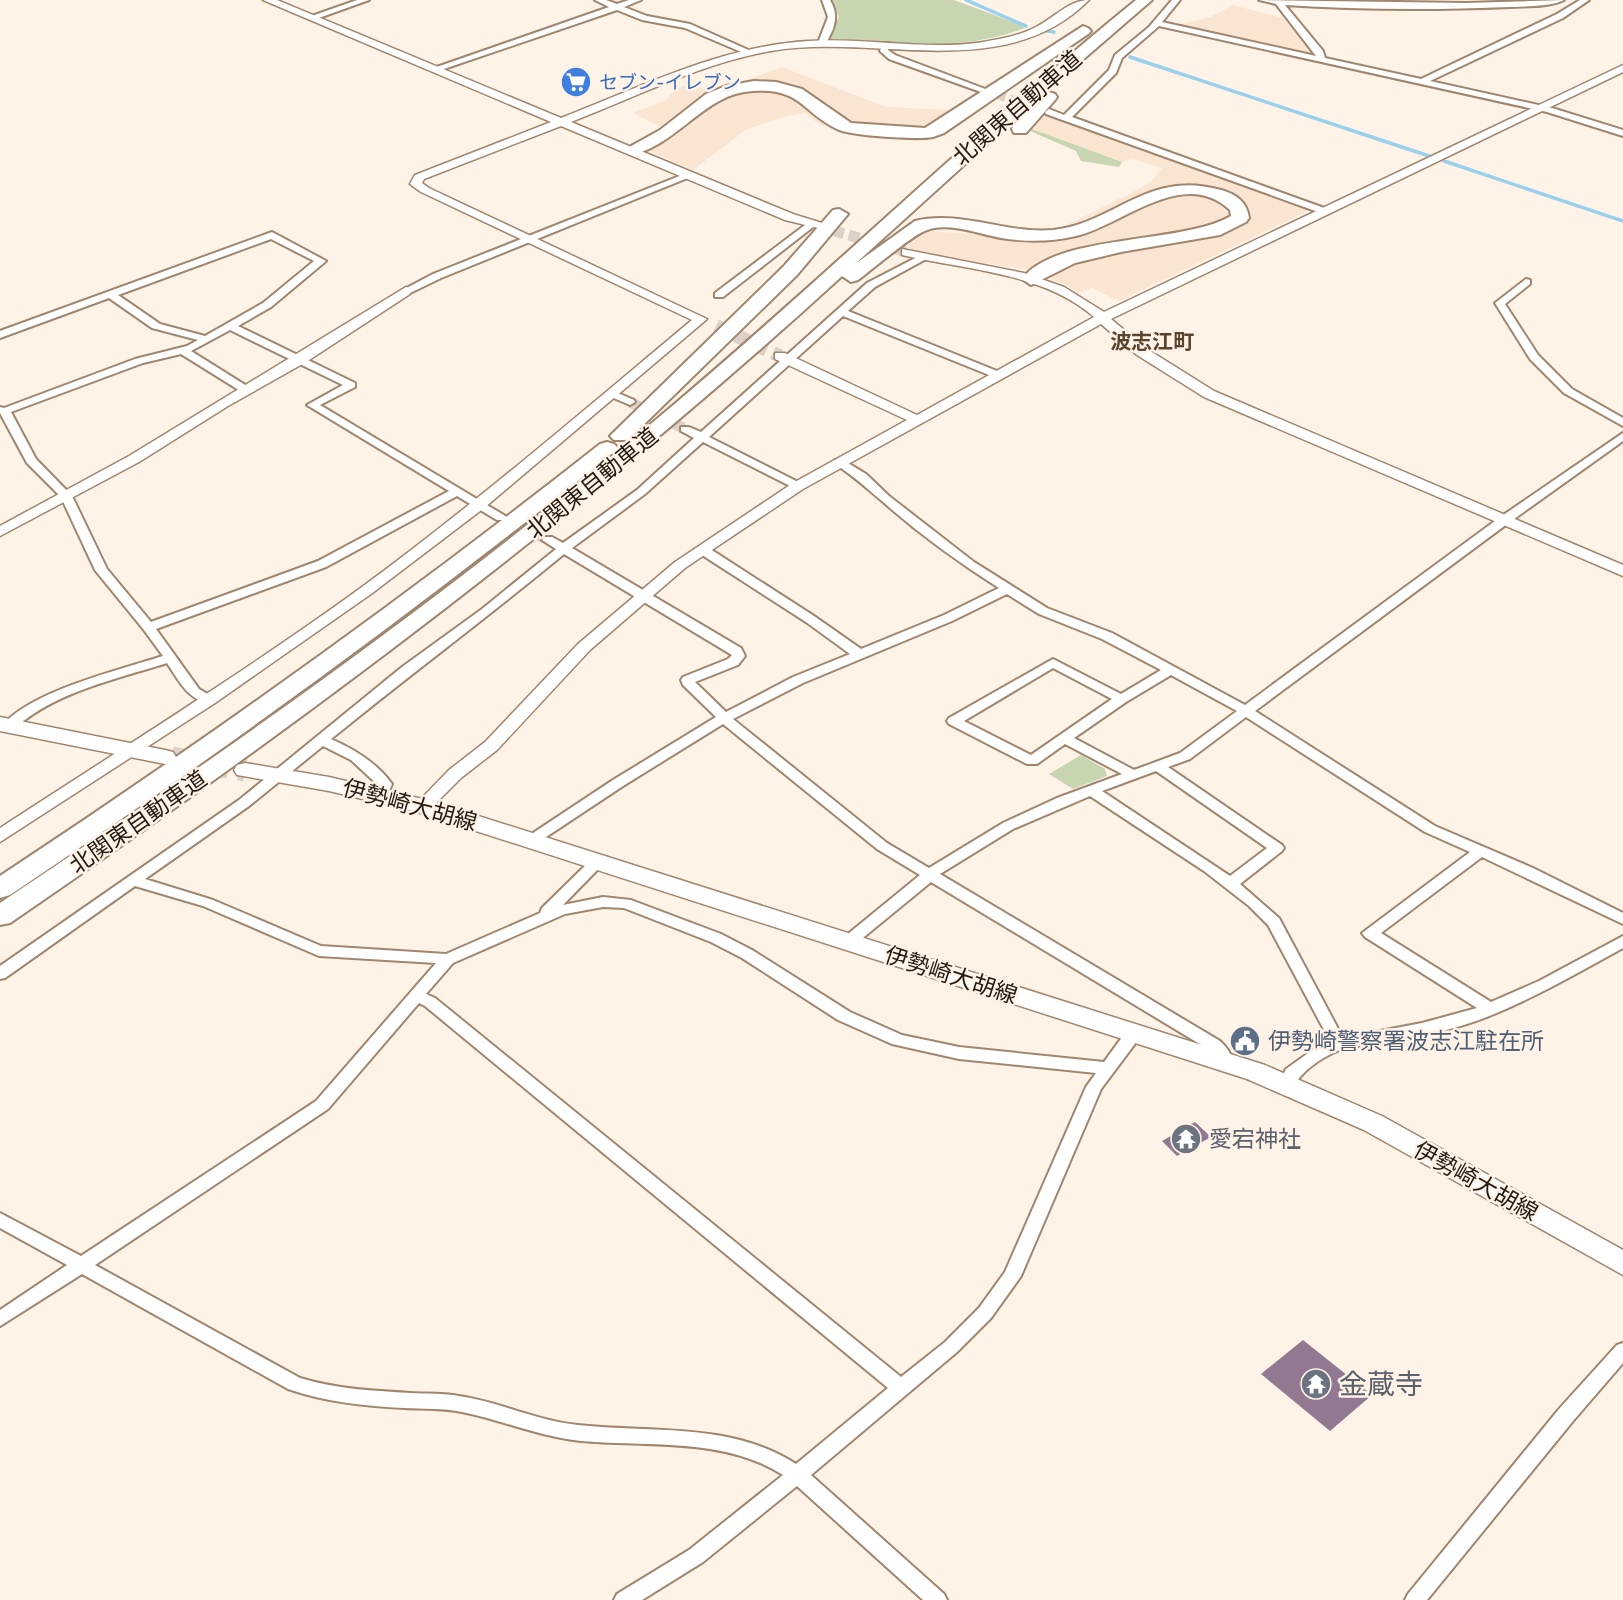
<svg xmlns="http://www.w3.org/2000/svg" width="1623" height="1600" viewBox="0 0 1623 1600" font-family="'Space Grotesk','Noto Sans JP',sans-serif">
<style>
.built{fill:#fae5d2}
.green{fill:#c7d6b0}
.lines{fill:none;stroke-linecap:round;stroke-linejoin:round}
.stream{stroke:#98d0ed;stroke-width:3.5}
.building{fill:#927890}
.minor-tunnel-far1{stroke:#ded2c8;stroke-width:9;stroke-dasharray:9 4.5;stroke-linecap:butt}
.minor-tunnel{stroke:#ded2c8;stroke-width:11;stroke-dasharray:11 5;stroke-linecap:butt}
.tertiary-tunnel-far1{stroke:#ded2c8;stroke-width:11;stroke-dasharray:11 5;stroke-linecap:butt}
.tertiary-tunnel{stroke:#ded2c8;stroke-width:14;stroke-dasharray:14 7;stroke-linecap:butt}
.primary-tunnel{stroke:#ded2c8;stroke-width:23;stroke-dasharray:23 11;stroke-linecap:butt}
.minor-casing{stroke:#a0866e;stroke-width:4}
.tertiary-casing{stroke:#a0866e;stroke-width:3}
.primary-casing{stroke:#a0866e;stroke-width:3}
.motorway-casing{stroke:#a0866e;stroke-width:4}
.minor{fill:#fff;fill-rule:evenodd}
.tertiary{fill:#fff;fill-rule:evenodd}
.primary{fill:#fff;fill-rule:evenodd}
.motorway{fill:#fff;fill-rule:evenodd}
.labels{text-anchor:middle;stroke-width:5;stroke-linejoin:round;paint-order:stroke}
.far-shop-label{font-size:19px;fill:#366cbe;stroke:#fff3e8;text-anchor:start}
.far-quarter-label{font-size:21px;font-weight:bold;fill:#5b442e;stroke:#fff3e8}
.street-label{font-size:23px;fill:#241a11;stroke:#fff3e8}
.service-label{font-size:23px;fill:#4e5e75;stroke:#fff3e8;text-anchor:start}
.worship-label{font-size:23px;fill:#5b616d;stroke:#fff3e8;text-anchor:start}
.near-worship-label{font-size:28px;fill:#5b616d;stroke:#fff3e8;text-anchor:start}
</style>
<rect width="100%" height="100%" fill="#fff3e8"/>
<g class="built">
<path d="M1233 5 1283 18 1314 54 1178 25 1213 16Z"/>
<path d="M782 67 886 107 950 110 927 126 844 125 839 122 822 126 805 113 788 116 747 129 693 170 630 143 652 137 665 129 633 113 666 100 676 89 686 85 715 91Z"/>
<path d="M1043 114 1305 208 1306 212 1119 301 1092 288 1078 293 1066 285 1029 270 922 253 909 248 910 241 931 231 995 236 1003 235 1017 227 1048 230 1063 227 1137 190 1154 179 1162 168 1133 159 1122 162 1032 129Z"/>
</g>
<g class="green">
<path d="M830 0H954L1027 27C964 53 893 42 827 39L839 17Z"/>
<path d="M1032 129 1122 162 1119 167 1081 161 1076 151 1030 131Z"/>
<path d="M1081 755 1105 769 1107 776 1073 789 1049 774Z"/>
</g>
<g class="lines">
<g class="stream">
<path d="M966 0 1026 26"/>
<path d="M1047 31 1054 32"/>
<path d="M1130 57 1429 156"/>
<path d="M1444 161 1623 221"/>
</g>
</g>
<g class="building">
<path d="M1195 1122 1211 1137 1177 1156 1162 1141Z"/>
<path d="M1303 1340 1372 1395 1330 1431 1261 1374Z"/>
</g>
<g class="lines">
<path class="minor-tunnel-far1" d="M984 90 1049 112"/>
<g class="minor-tunnel">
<path d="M630 402 685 429"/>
<path d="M505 519 548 540"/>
</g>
<path class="tertiary-tunnel-far1" d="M818 226 906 252"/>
<path class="tertiary-tunnel" d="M716 326 780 356"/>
<path class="primary-tunnel" d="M172 758 245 770"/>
<g class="minor-casing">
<g id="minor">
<path d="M357 0H369L316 19 309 17Z"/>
<path d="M595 0H606L617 4 629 0H641L624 7 647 16 690 24 753 52 746 54 685 28 642 20 617 10 438 71 431 69 609 7Z"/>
<path d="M822 0H830C840 17 834 29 825 45H822L818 43 828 17Z"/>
<path d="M1172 0H1180L1162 22 1316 56 1276 4 1259 0 1466 3 1564 0C1550 7 1527 6 1511 7 1438 10 1358 10 1285 5L1323 51 1325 58 1421 79 1557 14 1580 0H1589L1563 18 1430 81 1552 108 1623 130V136L1547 112 1159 26 1122 58 1116 73 1072 117 1327 209V213H1321L1046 114 1045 112 1049 109 1064 115 1109 70 1115 55 1149 27Z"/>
<path d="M883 43H889L888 50 895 55 988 90 981 92 889 59 880 51Z"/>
<path d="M687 173 695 175 441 278 410 293 401 291 433 274Z"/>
<path d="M809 222 817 224 723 297H715V293Z"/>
<path d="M272 232 326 261 271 307 238 326 355 383V387L320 405 507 517 505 520H497L457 496 326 567 156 629 199 689 216 699 214 702C190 705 178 679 167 663 117 679 54 692 14 729H4L2 726C31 691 119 670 163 656L144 630 95 570 61 497 27 463 0 413V407L4 408 135 359 187 346 198 340 152 328 109 298 0 338V331ZM271 239 314 261 263 303 205 336 160 324 118 295ZM230 330 343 385 307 405 449 491 318 561 151 622 107 569 72 496 36 459 11 412 143 363 181 354 242 392H250V388L191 351Z"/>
<path d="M923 254 926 255V259L875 287 848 311 1002 373V377H994L843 316 709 437 802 484V488H794L703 442 645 494 572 548 741 648 745 656 738 665 695 682 726 712 793 677 850 654 806 622 699 553 697 550 699 547H707L814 616 861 649 944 615 999 588C958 562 918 533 882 501 865 487 854 476 835 464V460H843L866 474 889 496 974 562 1047 608 1112 633 1245 705 1499 518 1623 433V441L1507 524 1255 711 1435 826 1533 868 1623 913V924L1482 857 1381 933 1491 1002 1539 981 1623 936V948C1576 974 1529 1001 1479 1020 1435 1036 1387 1041 1342 1049 1322 1057 1302 1070 1292 1089H1280L1278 1085 1286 1069 1318 1046 1330 1041 1268 925 1249 906 1204 871 1090 796 1013 829 940 874 1220 1041C1227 1048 1234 1055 1229 1065H1217L1214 1055 1208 1049 931 882 853 946H843L840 942 843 938 920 875 877 849 723 724 623 786 537 843H527L525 840 527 837 613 780 716 717 683 685 681 680 683 677 728 659 732 655 564 554C488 617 408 676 331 739 354 749 377 763 392 784L386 798H376L374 795 378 785 351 760 323 746 249 806 145 879 213 900 321 946 446 954 540 913 542 908 593 858 598 856 605 861 603 864 563 905 603 897 631 900 721 934 752 950 850 1012 902 1035 959 1047 1104 1062 1128 1029H1140L1142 1033 1140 1037 1101 1089 1021 1276 991 1318 957 1352 811 1475 944 1594 947 1600H923L797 1486 703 1562 642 1600H614L617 1594 689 1550 783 1475C724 1437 647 1447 581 1441 540 1437 502 1420 462 1412 443 1408 423 1409 404 1408 364 1406 326 1402 288 1389L82 1274 0 1326V1310L67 1265 0 1228V1213L81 1256 316 1101 436 963 319 956 203 906 135 886 5 978 0 979V966L239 800 402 667 482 609 556 549 542 540 544 537H552L563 543 637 490 694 438 681 431V427H689L701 432 867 283ZM1007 594 1039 614 1102 639 1161 670 1121 694 1053 659 949 718 947 721 949 724 1027 764H1037L1065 744 1122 774 1057 798 1003 823 929 868 887 843 733 719 803 683 952 621ZM1053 668 1112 699 1031 755 964 721ZM1171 675 1237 711 1180 753 1134 770 1074 738 1126 702ZM1246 717 1425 832 1470 852 1362 933 1365 937 1477 1008 1422 1023 1343 1038 1279 918 1240 884 1282 851 1284 848 1282 845 1168 767 1190 759ZM1156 771 1267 848 1230 876 1102 791ZM603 907 624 908 711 942 742 958 838 1020 892 1044 959 1059 1096 1073 1086 1087 1005 1272 979 1308 945 1342 901 1377 435 998 426 994 453 963 565 914ZM419 1003 425 1006 888 1388 796 1464C731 1422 652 1433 578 1425 537 1421 500 1402 459 1396 443 1393 427 1394 411 1393 374 1391 336 1389 300 1378L95 1265 328 1109Z"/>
<path d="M1526 279 1530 280V284L1505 304 1538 355 1572 389 1623 418V426L1564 393 1530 359 1495 303Z"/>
<path d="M613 391 634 400 635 402 630 405 609 396 608 394Z"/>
<path d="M1623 1343V1363L1573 1421 1427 1600H1405L1408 1594 1559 1409 1617 1345Z"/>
</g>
</g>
<g class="tertiary-casing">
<g id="tertiary">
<path d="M263 0H277L561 118C641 87 722 46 808 41 866 37 925 51 983 42 1000 39 1018 36 1034 28 1052 20 1068 0 1089 0 1005 85 875 33 771 51 702 63 636 97 571 122L793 214 822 223V229L785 220 561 126 424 179 422 183 429 188 707 319 484 508 371 594 215 703 0 842V828C121 749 245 672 362 587 476 503 584 410 692 320L421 192 410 184 415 175 551 122Z"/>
<path d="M1623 65V72L1111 319 1147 349 1214 391 1623 565V576L1204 397 1137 355 1101 324 803 489 685 568 590 650 497 750 461 778 429 810 423 812 414 806 449 770 485 742 578 644 675 562 793 483 907 420 775 359V353H785L917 415 1094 317C1043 272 965 270 902 255V249L1024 273 1064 287 1104 312Z"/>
<path d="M406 287 410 288V294L306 362 228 406 139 462 0 536V526L129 456Z"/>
</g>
</g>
<g class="primary-casing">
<g id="primary">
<path d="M0 717 165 750 173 752 176 757 173 762 165 764 0 731Z"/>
<path d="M245 763 329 777 431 801 1265 1065 1382 1116 1623 1250V1275L1364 1130 1247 1079 417 812 329 791 237 775 234 770 237 765Z"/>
</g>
</g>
<g class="motorway-casing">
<g id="motorway">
<path d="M1136 0H1152L1027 108 855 264 915 221C961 210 1006 234 1053 230 1116 223 1147 169 1221 190 1236 194 1247 202 1249 218L1246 222 1220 235 1121 252 1075 263 1031 285 1022 279C1056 233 1181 245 1231 216L1230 210C1183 166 1123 225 1076 236 1050 242 1027 242 1001 238 979 234 949 222 927 230 912 235 873 269 858 280L851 282 842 276C581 515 302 723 10 923L0 925V903C224 753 446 597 652 423 817 285 970 135 1136 0Z"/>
<path d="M1083 26 1088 28 1091 31 1088 34 944 133 933 137C919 140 850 136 837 129 802 112 801 88 753 91 705 93 680 143 632 155L624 150 660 130 706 94 726 86 754 81 776 82 802 89 851 123 925 128Z"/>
<path d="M1049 92 1055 94 1057 97 1055 100 1026 133H1014L1012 129 1014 125 1043 94Z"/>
<path d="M839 209 848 214 797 275 628 440H614L610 436 614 432 783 267 833 210Z"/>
<path d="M607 442 614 444 618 448 614 452C419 609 217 756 10 895L0 898V876C206 740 406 597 600 444Z"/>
</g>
</g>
<use href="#minor" class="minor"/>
<use href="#tertiary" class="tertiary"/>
<use href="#primary" class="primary"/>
<use href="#motorway" class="motorway"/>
</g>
<defs>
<g id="supermarket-disc" transform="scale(1.575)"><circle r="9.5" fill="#3f7fe0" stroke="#fff3e8"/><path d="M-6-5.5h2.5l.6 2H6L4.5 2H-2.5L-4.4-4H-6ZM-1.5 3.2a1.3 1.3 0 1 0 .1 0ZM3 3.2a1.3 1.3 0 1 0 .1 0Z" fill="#fff"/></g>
<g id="civic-disc" transform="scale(1.575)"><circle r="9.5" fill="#5c6f8a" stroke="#fff3e8"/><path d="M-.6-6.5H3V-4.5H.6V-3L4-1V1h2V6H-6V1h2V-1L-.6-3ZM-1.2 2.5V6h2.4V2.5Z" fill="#fff"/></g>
<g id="temple-disc" transform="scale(1.575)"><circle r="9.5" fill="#6b7280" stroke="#fff3e8"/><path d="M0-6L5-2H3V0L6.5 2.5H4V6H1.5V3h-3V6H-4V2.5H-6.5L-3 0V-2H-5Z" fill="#fff"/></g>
</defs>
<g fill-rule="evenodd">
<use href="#supermarket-disc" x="576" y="82"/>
<use href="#civic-disc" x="1245" y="1041"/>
<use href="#temple-disc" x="1186" y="1139"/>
<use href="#temple-disc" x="1316" y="1384"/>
</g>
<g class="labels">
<g class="far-shop-label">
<text x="599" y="89">セブン-イレブン</text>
</g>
<g class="far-quarter-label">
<text x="1152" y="349">波志江町</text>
</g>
<g class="street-label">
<text transform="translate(1017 108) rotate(-41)" y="8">北関東自動車道</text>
<text transform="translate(592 483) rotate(-39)" y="8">北関東自動車道</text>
<text transform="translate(410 805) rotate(15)" y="8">伊勢崎大胡線</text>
<text transform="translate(138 822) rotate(-35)" y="8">北関東自動車道</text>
<text transform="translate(951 975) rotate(18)" y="8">伊勢崎大胡線</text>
<text transform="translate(1476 1181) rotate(29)" y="8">伊勢崎大胡線</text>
</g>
<g class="service-label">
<text x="1268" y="1049">伊勢崎警察署波志江駐在所</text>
</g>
<g class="worship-label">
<text x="1209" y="1147">愛宕神社</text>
</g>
<g class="near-worship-label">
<text x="1339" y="1394">金蔵寺</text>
</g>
</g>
</svg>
